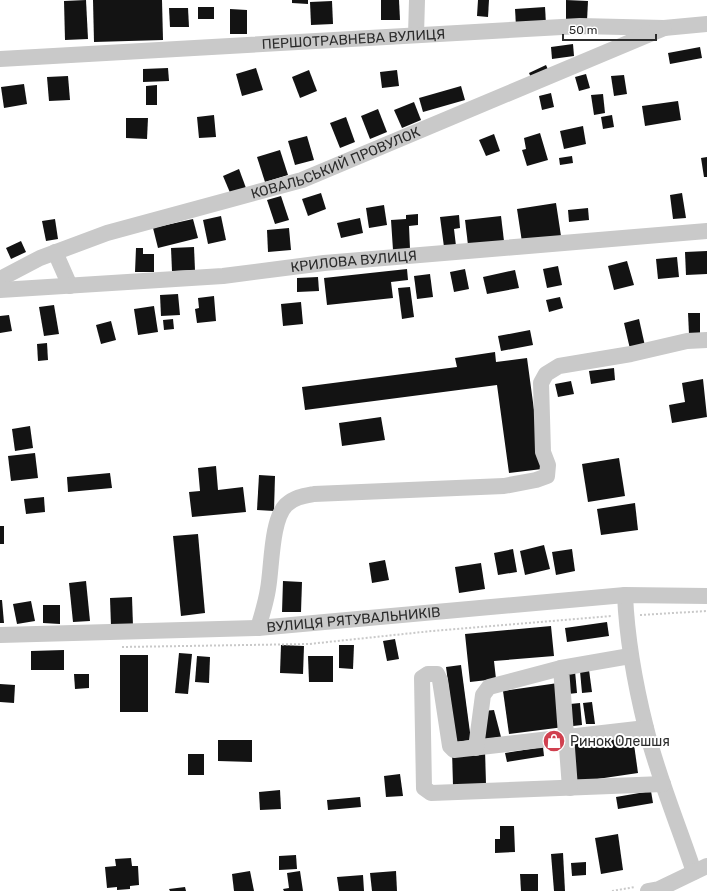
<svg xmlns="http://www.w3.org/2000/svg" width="707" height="891" viewBox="0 0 707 891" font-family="Rubik,sans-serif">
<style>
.building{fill:#131313}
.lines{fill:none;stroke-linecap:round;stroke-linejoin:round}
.path{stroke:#c9c9c9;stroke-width:2;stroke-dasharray:2 2;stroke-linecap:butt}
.minor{stroke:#c9c9c9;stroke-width:16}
.labels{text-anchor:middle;stroke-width:4;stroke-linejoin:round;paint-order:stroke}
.street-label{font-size:14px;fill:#2c2c2c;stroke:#fff}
.poi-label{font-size:14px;fill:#2c2c2c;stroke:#fff;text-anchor:start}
</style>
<rect width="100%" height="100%" fill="#fff"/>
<g class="building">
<path d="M86 0 88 39 65 40 64 1Z"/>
<path d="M93 0H162L163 40 94 42Z"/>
<path d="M292 0H308V4L292 3Z"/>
<path d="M381 0H399L400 20H381Z"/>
<path d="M478 0H489L488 17 477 16Z"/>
<path d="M566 0 588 1 587 21 566 20Z"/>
<path d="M332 1 333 24 311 25 310 2Z"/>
<rect x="198" y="7" width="16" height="12"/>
<path d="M545 7 546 24 516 26 515 9Z"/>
<path d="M169 8H188L189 27H170Z"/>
<path d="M230 9 247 10V34H230Z"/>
<path d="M573 44 574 56 552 59 551 47Z"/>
<path d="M700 47 702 58 670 64 668 53Z"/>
<path d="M546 65 549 72 532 80 529 73Z"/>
<path d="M168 68 169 81 143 82V69Z"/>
<path d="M256 68 263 90 242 96 236 74Z"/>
<path d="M309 70 317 91 300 98 292 77Z"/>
<path d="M397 70 399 86 382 88 380 72Z"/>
<path d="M586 74 590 88 579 91 575 77Z"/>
<path d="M624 75 627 94 614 96 611 76Z"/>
<path d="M68 76 70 100 49 101 47 77Z"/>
<path d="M24 84 27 104 4 108 1 87Z"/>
<path d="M157 85V105H146V86Z"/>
<path d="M461 86 465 100 423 112 419 98Z"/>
<path d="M551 93 554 107 542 110 539 96Z"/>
<path d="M603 94 605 113 594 115 591 95Z"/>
<path d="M678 101 681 120 645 126 642 106Z"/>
<path d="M414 102 421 120 402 128 394 110Z"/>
<path d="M378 109 387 132 370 139 361 116Z"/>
<path d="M214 115 216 137 199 138 197 117Z"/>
<path d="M612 115 614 127 603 129 601 117Z"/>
<path d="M346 117 355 142 340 148 330 123Z"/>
<path d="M126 118H148L147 139 126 138Z"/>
<path d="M583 126 586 144 564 149 560 131Z"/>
<path d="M540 133 548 160 527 166 522 150 526 149 524 138Z"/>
<path d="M494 134 500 151 486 156 479 140Z"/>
<path d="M307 136 314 160 295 165 288 141Z"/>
<path d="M280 150 288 175 265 182 257 157Z"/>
<path d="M572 156 573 163 560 165 559 158Z"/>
<path d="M707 157V177H704L701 158Z"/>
<path d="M239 169 246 188 231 195 223 176Z"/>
<path d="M321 193 326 209 308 216 302 199Z"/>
<path d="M682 193 686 218 673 219 670 195Z"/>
<path d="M281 196 289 220 275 224 267 200Z"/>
<path d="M556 203 561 236 522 242 517 209Z"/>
<path d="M384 205 387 225 369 228 366 208Z"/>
<path d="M588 208 589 220 569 222 568 210Z"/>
<path d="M418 214V225L409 226 410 249 393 250 391 220 406 219V215Z"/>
<path d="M459 215 460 228 454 229 456 246 444 247 440 217Z"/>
<path d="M221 216 226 240 208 244 203 220Z"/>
<path d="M501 216 504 241 468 245 465 220Z"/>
<path d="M360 218 363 233 341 238 337 223Z"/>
<path d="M55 219 58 239 46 241 42 221Z"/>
<path d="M193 219 198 238 158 248 153 228Z"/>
<path d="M289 228 291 250 268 252 267 230Z"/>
<path d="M21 241 26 252 11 259 6 248Z"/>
<path d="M194 247 195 270 172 271 171 248Z"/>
<path d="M136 248H143V254H154V272H135Z"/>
<path d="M707 251V274L686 275 685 252Z"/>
<path d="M677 257 679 277 658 279 656 259Z"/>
<path d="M627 261 634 285 614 290 608 266Z"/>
<path d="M558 266 562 285 547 288 543 269Z"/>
<path d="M407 269 408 280 391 282 393 298 327 305 324 278Z"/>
<path d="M465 269 469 289 454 292 450 272Z"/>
<path d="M515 270 519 288 487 294 483 277Z"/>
<path d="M430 274 433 297 417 299 414 276Z"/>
<path d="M318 277 319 291 297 292V278Z"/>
<path d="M410 287 414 317 402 319 398 288Z"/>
<path d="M178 294 180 315 161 316 160 295Z"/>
<path d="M214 296 216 321 197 323 195 309 199 308 198 298Z"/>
<path d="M560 297 563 308 549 312 546 300Z"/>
<path d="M301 302 303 324 283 326 281 304Z"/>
<path d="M54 305 59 334 44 336 39 307Z"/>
<path d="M154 306 158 332 138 335 134 309Z"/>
<path d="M688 313H700V334H689Z"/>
<path d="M9 315 12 331 0 333V316Z"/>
<path d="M173 319 174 329 164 330 163 320Z"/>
<path d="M639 319 645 346 630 349 624 323Z"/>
<path d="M111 321 116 340 101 344 96 325Z"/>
<path d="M530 330 533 345 501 351 498 336Z"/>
<path d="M47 343 48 360 38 361 37 344Z"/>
<path d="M495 352 496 362 527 358 542 469 509 473 497 385 305 410 302 387 457 367 455 358Z"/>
<path d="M614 368 615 380 591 384 589 371Z"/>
<path d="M703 379 707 417 672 423 669 405 685 402 682 383Z"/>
<path d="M571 381 574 394 558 397 555 384Z"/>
<path d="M381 417 385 440 342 446 339 423Z"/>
<path d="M30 426 33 448 15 451 12 429Z"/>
<path d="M35 453 38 478 11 481 8 456Z"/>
<path d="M619 458 625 496 588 502 582 464Z"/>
<path d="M216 466 218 490 243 487 246 512 192 517 189 492 200 491 198 468Z"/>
<path d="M110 473 112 488 68 492 67 477Z"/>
<path d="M259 475 275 476 274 511 257 510Z"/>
<path d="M44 497 45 512 26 514 24 499Z"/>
<path d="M635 503 638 530 601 535 597 509Z"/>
<rect x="0" y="526" width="4" height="18"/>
<path d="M198 534 205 613 181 616 173 536Z"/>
<path d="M544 545 550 569 525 575 520 551Z"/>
<path d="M513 549 517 572 498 575 494 553Z"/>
<path d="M572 549 575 571 556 575 552 552Z"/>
<path d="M385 560 389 580 372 583 369 563Z"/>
<path d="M481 563 485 589 459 593 455 567Z"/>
<path d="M86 581 90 621 73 622 69 583Z"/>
<path d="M283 581 302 582 301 612H282Z"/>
<path d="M132 597 133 626H111L110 598Z"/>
<path d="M0 600H2L4 623H0Z"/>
<path d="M31 601 35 621 17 624 13 604Z"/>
<path d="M43 605H60V624L43 623Z"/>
<path d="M607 622 609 636 567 642 565 628Z"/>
<path d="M551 626 554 656 494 661 496 679 470 682 465 634Z"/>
<path d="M395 639 399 659 387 661 383 641Z"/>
<path d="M281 645 304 646 303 674 280 673Z"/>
<path d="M339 645H354L353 669 339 668Z"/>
<path d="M64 650V670H31V651Z"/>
<path d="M179 653 192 654 188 694 175 693Z"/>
<rect x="120" y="655" width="28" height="57"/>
<path d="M197 656 210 657 209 683 195 682Z"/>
<path d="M308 656H333V682H309Z"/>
<path d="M461 665 471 740 456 742 446 667Z"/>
<path d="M589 670 592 692 582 693 580 671Z"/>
<path d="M575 671 577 693 568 694 566 672Z"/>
<path d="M74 674H89V688L75 689Z"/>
<path d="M558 683 564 727 509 734 503 691Z"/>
<path d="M0 684 15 685 14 703 0 702Z"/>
<path d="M592 702 595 724H586L583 703Z"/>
<path d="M580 703 582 725 573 726 570 704Z"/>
<path d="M494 710 501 737 479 740 483 711Z"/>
<path d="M632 730 638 773 577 782 571 739Z"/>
<path d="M218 740H252V762L218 761Z"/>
<path d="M543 747 544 756 507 762 505 753Z"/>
<path d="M485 750 486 784 453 785 452 751Z"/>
<rect x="188" y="754" width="16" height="21"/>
<path d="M400 774 403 796 386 797 384 776Z"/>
<path d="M280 790 281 809 260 810 259 792Z"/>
<path d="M651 791 653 803 618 809 616 797Z"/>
<path d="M360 797 361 807 328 810 327 800Z"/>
<path d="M500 826H514L515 852 495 853V839H500Z"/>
<path d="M618 834 623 870 601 874 595 838Z"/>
<path d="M563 853 565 891H554L551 854Z"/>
<path d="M296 855 297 869 279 870V856Z"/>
<path d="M131 858 132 866H138L139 885 130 886V889L117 890V887L107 888 105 867 116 866 115 859Z"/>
<path d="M586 862V875L572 876 571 863Z"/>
<path d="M250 871 254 891H234L232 874Z"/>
<path d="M300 871 303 891H284L283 889 289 888 287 873Z"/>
<path d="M396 871 397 891H372L370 873Z"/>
<path d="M520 874H538V891H521Z"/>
<path d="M363 875 364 891H339L337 877Z"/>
<path d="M185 887 186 891H170L169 889Z"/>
</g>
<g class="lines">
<g class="path">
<path d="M640 615 707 611"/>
<path d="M122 647 309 644 432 631 612 616"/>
<path d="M612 891 635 887"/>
</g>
<g class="minor">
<path d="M416 35 417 0"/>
<path id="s1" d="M0 59 580 26 664 28 707 24"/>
<path d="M55 252 70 286"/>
<path id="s2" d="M0 279 40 258 107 233 302 180 664 28"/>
<path id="s3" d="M0 290 223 276 324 263 707 231"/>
<path d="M625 595C627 640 635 684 646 728 658 777 678 824 694 872"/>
<path d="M258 628C262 615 266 602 268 589 272 567 271 520 286 505 295 497 303 496 314 494L504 486 536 480 547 476 548 465 543 452 541 383 546 374 559 366 631 354 687 341 707 340"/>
<path id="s4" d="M0 635 258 628 625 595 707 596"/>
<path d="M646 728 454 750 450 746 440 680 437 674H428L422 678 424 788 431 793 663 784"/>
<path d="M476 748 483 695 489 687 561 668"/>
<path d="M570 788 561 668 630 656"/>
<path d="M648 891 659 889 707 866"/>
</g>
</g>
<defs>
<g id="shop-disc" transform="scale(1.15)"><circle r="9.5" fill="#d0404f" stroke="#fff"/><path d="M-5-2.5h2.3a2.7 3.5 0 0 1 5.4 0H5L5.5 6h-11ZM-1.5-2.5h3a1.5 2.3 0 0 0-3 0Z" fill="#fff"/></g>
</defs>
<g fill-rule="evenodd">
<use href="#shop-disc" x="554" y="741"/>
</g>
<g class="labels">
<g class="street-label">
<text dy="5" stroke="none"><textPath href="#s1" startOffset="354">ПЕРШОТРАВНЕВА ВУЛИЦЯ</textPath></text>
<text dy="5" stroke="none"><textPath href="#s2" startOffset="356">КОВАЛЬСЬКИЙ ПРОВУЛОК</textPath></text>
<text dy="5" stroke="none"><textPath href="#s3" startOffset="355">КРИЛОВА ВУЛИЦЯ</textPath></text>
<text dy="5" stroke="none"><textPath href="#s4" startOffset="354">ВУЛИЦЯ РЯТУВАЛЬНИКІВ</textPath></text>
</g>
<g class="poi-label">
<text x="570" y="746">Ринок Олешшя</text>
</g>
</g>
<path d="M563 34v6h93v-6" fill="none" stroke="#2c2c2c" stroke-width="2"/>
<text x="569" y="34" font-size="12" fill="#2c2c2c" stroke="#ffffff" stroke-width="3" paint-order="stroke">50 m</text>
</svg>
